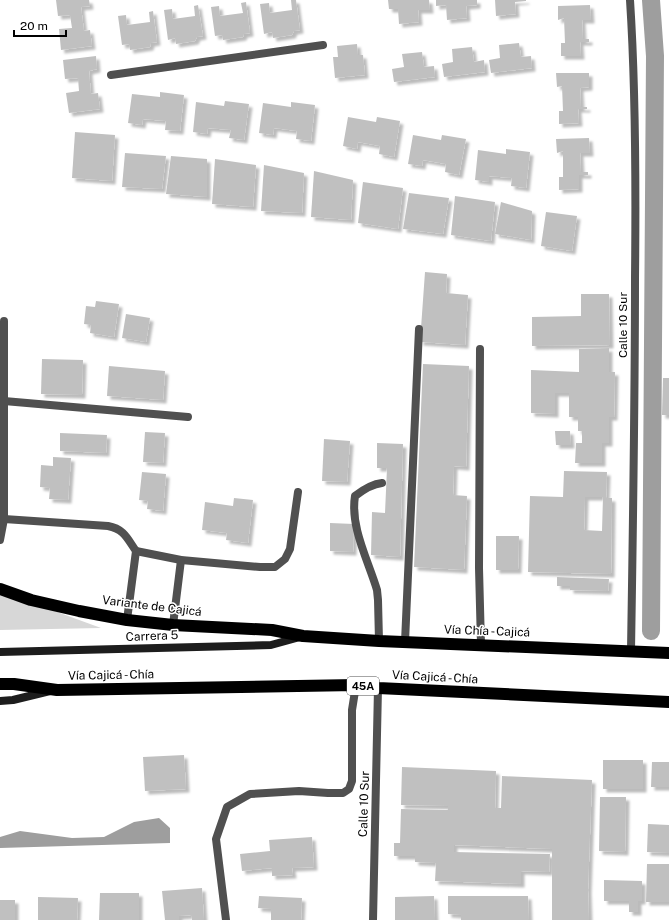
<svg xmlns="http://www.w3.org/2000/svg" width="669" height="920" viewBox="0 0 669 920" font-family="'Public Sans',sans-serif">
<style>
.green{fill:#d7d7d7}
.water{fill:#9e9e9e}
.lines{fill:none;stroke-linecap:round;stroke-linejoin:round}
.canal{stroke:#9e9e9e;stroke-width:18}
.building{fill:#c0c0c0;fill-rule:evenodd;filter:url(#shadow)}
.lane{stroke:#505050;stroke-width:8}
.street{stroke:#505050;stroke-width:8}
.secondary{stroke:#1d1d1d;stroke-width:8}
.highway{stroke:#000;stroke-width:12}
.labels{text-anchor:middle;stroke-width:3;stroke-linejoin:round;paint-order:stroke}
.shield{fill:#fff;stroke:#4c4c4c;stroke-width:1}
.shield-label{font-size:11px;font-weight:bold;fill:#000}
.street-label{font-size:12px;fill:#000;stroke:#fff}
</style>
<defs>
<filter id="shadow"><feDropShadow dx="3.5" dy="3.5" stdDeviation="1" flood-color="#0004"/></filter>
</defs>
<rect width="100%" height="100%" fill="#fff"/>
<path class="green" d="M0 591 101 628 0 630Z"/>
<path class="water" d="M159 818 170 828V843L0 848V837L20 831 72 838 104 837 134 822Z"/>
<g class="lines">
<path class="canal" d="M651 0 655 56 651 631"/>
</g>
<g class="building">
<path d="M56 0H89L90 6 81 7 84 31 90 30 92 46 61 50 59 29 72 28 70 15 58 16Z"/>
<path d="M291 0H296L300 30 294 31 292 35 273 38 272 32 264 34 260 4 269 3 270 13 292 10Z"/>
<path d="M388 0H429L430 10H418L419 22 399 24 398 9H389Z"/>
<path d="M436 0H477V5L466 6 467 18 447 20 446 5 436 6Z"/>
<path d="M495 0H526V1L515 2 516 14 496 16Z"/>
<path d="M246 2 250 33 244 34 243 37 223 40 222 35 215 36 211 7 219 6 220 16 243 13 241 3Z"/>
<path d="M198 5 203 36 197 37 195 41 176 44 175 38 168 40 164 10 172 9 173 19 195 16 194 6Z"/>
<path d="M590 5 591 20H582L583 39H589V42H580L581 56H561V43H565L564 18 558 20V6Z"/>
<path d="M153 11 157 42 151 43 150 47 130 50 129 44 122 45 118 16 126 15 127 25 150 22 149 12Z"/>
<path d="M519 43 521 57 531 56 532 68 491 73 489 60 500 58 499 45Z"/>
<path d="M357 44 358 55H363L365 75 335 78 333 57H338L337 46Z"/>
<path d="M472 47 474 62 484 60 485 72 444 77 442 64 453 62 452 49Z"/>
<path d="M422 52 424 67 434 66 435 77 394 82 392 69 404 67 402 54Z"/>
<path d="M96 56 97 69 89 71 91 94 98 93 100 109 69 113 66 93 79 91 78 78 65 79 63 60Z"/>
<path d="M556 73H589V87L580 88 581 107H587V109H578L579 123 559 124V111H563L562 86 557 87Z"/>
<path d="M160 92 184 95 180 131 165 130 166 121 143 119 142 125 128 123 132 94 160 97Z"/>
<path d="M225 101 249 104 244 140 229 138 231 130 208 128 207 134 193 132 196 102 224 106Z"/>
<path d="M291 102 315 105 311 141 296 139 297 131 274 128 273 135 259 133 263 103 291 107Z"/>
<path d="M348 117 376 122 377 117 400 121 394 157 379 154 380 146 358 142 357 149 343 146Z"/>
<path d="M75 132 115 135 112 181 72 178Z"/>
<path d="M413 135 441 140 442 135 466 139 459 175 445 172 446 164 423 160 422 166 408 164Z"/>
<path d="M589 138 590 153H580L581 172H588V175H579V189L559 190V177H563V151L557 153 556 139Z"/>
<path d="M506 149 530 152 526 188 511 186 512 178 489 176V182L475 180 478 150 506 154Z"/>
<path d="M125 153 166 156 162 189 122 187Z"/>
<path d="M171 156 207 159V197L166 194Z"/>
<path d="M215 159 256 165 253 207 212 204Z"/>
<path d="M264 165 304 173 302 213 261 211Z"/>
<path d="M314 171 353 180 351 220 311 217Z"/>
<path d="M363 182 403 188 398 229 358 223Z"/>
<path d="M409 193 449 198 443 234 403 229Z"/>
<path d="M455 196 495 202 491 241 451 235Z"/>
<path d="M501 202 532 211 531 240 495 234Z"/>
<path d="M546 212 577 216 572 251 541 246Z"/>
<path d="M425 272 447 274 446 293 468 295 465 345 420 342Z"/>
<path d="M581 294H609L610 345 532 346V317L581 316Z"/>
<path d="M96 301 119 304 114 337 90 333 91 325 84 324 86 306 95 307Z"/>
<path d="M126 314 150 318 146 342 122 338Z"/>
<path d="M609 348V372H615L614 417H609V443H602V463H575L576 443H582V431H578V417H569V393H555V414L531 413V370L579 372V349Z"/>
<path d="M42 359 83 360 82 395 41 394Z"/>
<path d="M423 364 469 366 466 467 454 466 453 495 467 496 464 570 414 567Z"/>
<path d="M109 366 165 371 163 400 107 396Z"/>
<path d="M663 378H669V415H662Z"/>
<path d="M555 431H570L571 445H556Z"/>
<path d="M145 432 165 433 163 463 143 462Z"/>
<path d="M60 433 107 435 106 453 60 451Z"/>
<path d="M324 439 350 441 347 482 322 481Z"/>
<path d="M377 443 403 444 400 557 371 555 372 512 385 513 387 468H377Z"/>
<path d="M53 457 71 458 68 500 49 499 50 488 40 487 41 465 53 466Z"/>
<path d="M564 471 607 472 606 498H612L611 574 528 572 530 496 563 497ZM585 497H603L602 531 584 530Z"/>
<path d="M142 472 166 474 163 511 147 509 148 501 139 500Z"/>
<path d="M234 498 253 500 248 543 226 540 227 533 202 530 205 502 233 506Z"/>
<path d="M330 523 354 524 353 552 330 551Z"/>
<path d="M496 536H519L518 570H496Z"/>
<path d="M557 577 609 579 608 591 570 590V586H557Z"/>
<path d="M184 755 186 789 145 791 143 757Z"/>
<rect x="603" y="760" width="40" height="29"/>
<path d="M652 762H669V787H651Z"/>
<path d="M402 767 496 771 495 808H501L502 776 592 780 588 890 589 920H552V849L454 845V852L550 854 549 872 521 871V884L435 881 436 863 415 862V856H394V843H400L401 809 448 810V806L401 805Z"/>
<path d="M600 797H626L625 852 599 851Z"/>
<path d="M648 824 669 825V853L647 852Z"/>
<path d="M312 837 314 867 292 868 293 875 272 876V868L242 871 240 854 270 851 269 840Z"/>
<path d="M647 864H669V902H646Z"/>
<path d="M604 880 642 881V901H638V912H629V901H604Z"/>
<path d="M202 888 204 920H192L191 915 179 916V920H165L162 891Z"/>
<path d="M100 893H139V920H99Z"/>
<path d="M259 896 302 898 301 920H271V909L258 908Z"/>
<path d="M434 896 435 920H395V897Z"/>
<path d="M448 896H528L529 920H461V915L448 914Z"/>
<path d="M38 897 78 898 77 920H38Z"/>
<rect x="0" y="900" width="15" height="20"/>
</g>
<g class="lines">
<g class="lane">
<path d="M111 75 323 45"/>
<path d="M4 519 108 526C124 529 127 538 136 551L127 620"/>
<path d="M136 551 181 560 260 567H275L285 559 290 549 298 492"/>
<path d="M173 625 181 560"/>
<path d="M379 641 378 600 377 590C368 560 350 527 355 496 364 489 372 484 382 483"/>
<path d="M405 642 419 329"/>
</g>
<g class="street">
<path d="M630 0C636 92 636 185 635 278 635 402 633 526 631 651"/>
<path d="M480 349 479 568 481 645"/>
<path d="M4 401 188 417"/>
<path d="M0 540 4 519V321"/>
<path d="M226 920 216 839 227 807 250 794 299 791 328 793H343L349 789 352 781V710L356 685"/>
<path d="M373 920 378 688"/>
</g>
<g class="secondary">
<path d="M0 652 271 645 300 637"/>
<path d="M0 701 13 700 50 691"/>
</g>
<g class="highway">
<path d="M0 589 31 600 79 611 127 620 173 625 272 630 303 636 379 641 669 653"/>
<path d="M0 684H14L57 690 356 685 378 688 669 702"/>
</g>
</g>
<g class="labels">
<rect class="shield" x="347" y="677" width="32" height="18" rx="3"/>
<g class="shield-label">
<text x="363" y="690">45A</text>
</g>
<g class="street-label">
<text transform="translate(623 325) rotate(-90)" y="4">Calle 10 Sur</text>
<text transform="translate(152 606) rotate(7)" y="4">Variante de Cajicá</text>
<text transform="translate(487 631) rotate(2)" y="4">Vía Chía - Cajicá</text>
<text transform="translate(152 636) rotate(-2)" y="4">Carrera 5</text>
<text transform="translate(111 675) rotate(-1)" y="4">Vía Cajicá - Chía</text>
<text transform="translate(435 677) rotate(3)" y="4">Vía Cajicá - Chía</text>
<text transform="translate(364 804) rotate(-88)" y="4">Calle 10 Sur</text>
</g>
</g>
<path d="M14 30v6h52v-6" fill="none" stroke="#000000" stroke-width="2"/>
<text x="20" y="30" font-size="12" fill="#000000" stroke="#ffffff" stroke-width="3" paint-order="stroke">20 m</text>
</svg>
